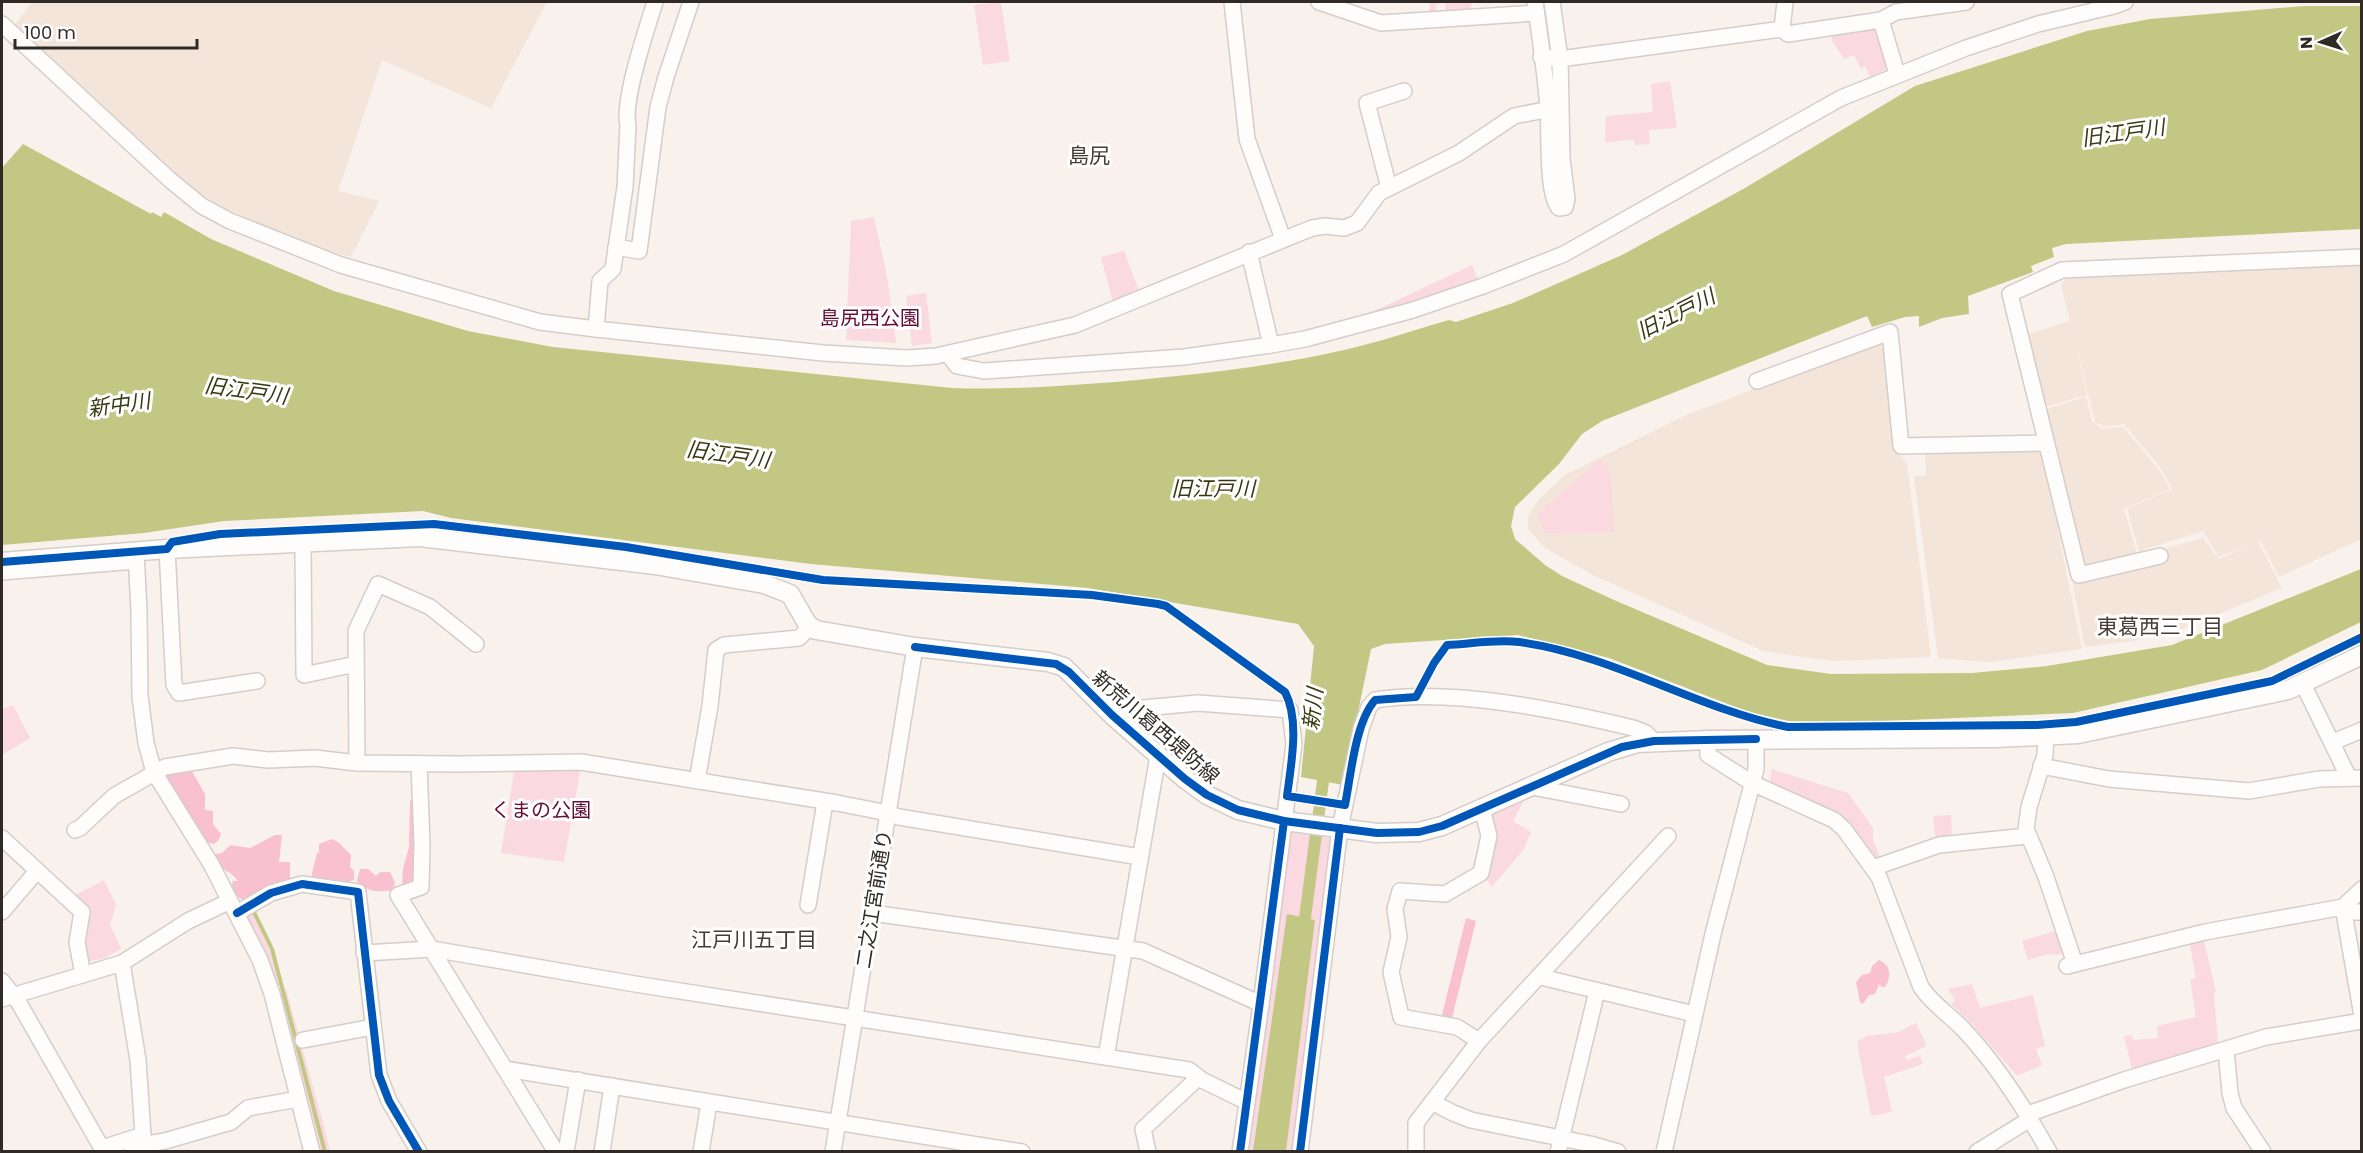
<svg xmlns="http://www.w3.org/2000/svg" width="2363" height="1153" viewBox="0 0 2363 1153" font-family="Poppins,'Noto Sans JP',sans-serif">
<style>
.built{fill:#f4e5db}
.green{fill:#fad9e0}
.forest{fill:#f9c0cf}
.water{fill:#c2c883}
.lines{fill:none;stroke-linecap:round;stroke-linejoin:round}
.stream{stroke:#c2c883;stroke-width:4}
.canal{stroke:#c2c883;stroke-width:12}
.minor-casing{stroke:#d4cdc9;stroke-width:18}
.major-casing{stroke:#d4cdc9;stroke-width:21}
.minor{stroke:#fefdfc;stroke-width:15}
.major{stroke:#fefdfc;stroke-width:18}
.cycleway-casing{stroke:#fff;stroke-width:11}
.cycleway{stroke:#0057b8;stroke-width:8}
.labels{text-anchor:middle;stroke-width:6;stroke-linejoin:round;paint-order:stroke}
.park-label{font-size:20px;fill:#640e36;stroke:#fff}
.street-label{font-size:20px;fill:#2f2a26;stroke:#fff}
.water-label{font-size:21px;font-style:italic;fill:#353a11;stroke:#fff}
.neighbourhood-label{font-size:21px;fill:#473c35;stroke:#fff}
</style>
<rect width="100%" height="100%" fill="#f9f1ec"/>
<g class="built">
<path d="M32 2H547L491 108 382 60 338 191 379 201 351 257 313 246 259 225 203 196 159 160 15 25Z"/>
<path d="M2361 263V539L2279 577 2260 540 2258 541 2282 588 2180 630 2133 641 2085 647 2071 575 2203 538 2219 559 2256 542 2219 557 2203 531 2139 551 2127 509 2172 489 2160 467 2124 424 2104 427 2095 422 2072 329 2087 395 2044 407 2028 334 2070 321 2061 285 2066 278Z"/>
<path d="M1877 342 1887 350 1895 450 1907 463 1931 657 1832 661 1763 651 1593 575 1545 548 1528 529V516L1539 499 1565 475 1686 415Z"/>
<path d="M2086 397 2092 421 2102 429 2123 427 2159 470 2170 489 2124 509 2137 554 2082 570 2046 409Z"/>
<path d="M2042 451 2082 649 1989 662 1938 658 1914 476H1926L1925 453Z"/>
</g>
<g class="green">
<path d="M1001 2 1010 61 983 65 974 5Z"/>
<path d="M1430 2H1472L1470 11 1446 15 1445 3 1436 4 1437 16H1429Z"/>
<path d="M1878 27 1889 68 1870 77 1865 66 1861 69 1854 55 1844 59 1832 41V35Z"/>
<path d="M1670 81 1677 128 1649 130 1650 144 1635 145 1633 139 1605 143 1606 116 1653 112 1651 84Z"/>
<path d="M874 217 887 276 896 343 846 340 851 221Z"/>
<path d="M1124 251 1139 291 1113 302 1101 257Z"/>
<path d="M1472 265 1479 283 1355 320Z"/>
<path d="M926 293 932 343 912 346 906 296Z"/>
<path d="M1601 459 1611 474 1614 532 1545 533 1537 514Z"/>
<path d="M13 705 30 738 2 755V709Z"/>
<path d="M515 766H581L564 862 501 853Z"/>
<path d="M1772 769 1848 793 1873 828V840L1882 862 1875 864 1848 823 1832 811 1774 787 1770 780Z"/>
<path d="M1525 798 1513 821 1531 832 1524 849 1492 887 1486 879 1494 837 1490 815 1493 811Z"/>
<path d="M1951 815 1952 838 1936 841 1933 816Z"/>
<path d="M1287 832 1334 839 1295 1151 1243 1152Z"/>
<path d="M104 880 116 905 110 925 121 949 105 958 85 962 82 945 87 907 75 895Z"/>
<path d="M252 912 277 966 282 985 276 987 247 917Z"/>
<path d="M2058 930 2065 953 2056 955 2048 954 2028 960 2022 941Z"/>
<path d="M2203 937 2216 992 2214 993 2218 1044 2133 1073 2124 1036 2132 1035 2133 1040 2158 1038 2157 1026 2196 1017 2190 979 2196 978 2189 940Z"/>
<path d="M1972 984 1980 1008 2033 995 2045 1046 2036 1049 2042 1065 2017 1076 1972 1024 1951 1004 1955 1000 1948 989Z"/>
<path d="M286 989 325 1130 330 1151H317L275 991Z"/>
<path d="M1916 1023 1927 1046 1905 1056 1904 1053 1906 1060 1920 1056 1923 1064 1884 1077 1892 1112 1871 1116 1857 1042 1867 1036 1899 1032Z"/>
</g>
<g class="forest">
<path d="M190 768 205 794V810L213 811V824L221 834 218 841 214 844 201 841 163 779 165 773Z"/>
<path d="M413 799 418 884 402 886 403 869 409 847 410 801Z"/>
<path d="M275 835H282L279 862H290V880L249 904 235 895 231 887 233 881H238C232 871 220 870 213 860L215 854 222 853 230 845 250 848Z"/>
<path d="M332 839 338 842 351 855 350 867 354 871V880L328 887 313 888 312 873 317 853H319V844Z"/>
<path d="M360 869H368L376 876 380 872H390L395 882 393 890C379 892 367 893 357 881Z"/>
<path d="M1466 918 1476 921 1452 1018 1442 1015Z"/>
<path d="M1879 960C1891 965 1892 977 1885 987H1882L1879 984 1875 994 1869 995 1863 1004 1860 1002 1856 982 1862 975 1870 973 1872 966Z"/>
</g>
<g class="water">
<path d="M2304 6H2361V229L2066 244 2052 248 2054 257 2031 266 2033 272 1968 296 1969 314 1942 318 1919 327V316L1905 317 1872 327 1867 316 1602 421 1582 434 1559 464 1515 507 1511 526 1515 539 1545 565 1562 576 1614 600 1767 665 1831 674 1972 673 2047 666 2172 645 2361 569V622L2262 670 2073 713 1837 723 1789 721 1751 713 1609 658 1518 635 1385 644 1371 649 1343 785 1301 777 1314 646 1298 624 1088 588 811 564 451 518 423 511 224 521 144 533 2 545V168L23 144 151 214 152 212 161 217 164 212 211 239 334 291 468 331 553 347 952 388C1006 390 1060 386 1115 382 1192 375 1269 367 1344 350 1380 342 1414 330 1449 320L1456 322 1513 303 1622 255 1745 188 1915 86 2087 31 2150 19Z"/>
<path d="M1287 914 1315 920 1286 1151H1253Z"/>
</g>
<g class="lines">
<path class="stream" d="M254 912 272 949 325 1152"/>
<path class="canal" d="M1303 933 1325 766"/>
<g class="minor-casing">
<g id="minor">
<path d="M1232 2 1247 139 1283 239"/>
<path d="M1319 2 1381 23 1536 13"/>
<path d="M1535 2C1540 36 1545 72 1548 108 1550 129 1546 194 1559 208L1565 207 1567 199 1562 158 1560 59 1552 2"/>
<path d="M1881 20 1897 74"/>
<path d="M2 24 170 180 202 206 230 221 341 265 540 322 596 329 823 353 907 358 936 356 1075 325 1312 228 1325 226 1344 228 1357 223 1379 193 1459 153 1514 116 1560 107"/>
<path d="M1782 29 1785 2"/>
<path d="M1541 57 1560 59 1782 29 1788 34 1881 20 1896 12 1966 2"/>
<path d="M1389 188 1367 103 1404 91"/>
<path d="M616 247 639 251 658 107 666 77 691 2"/>
<path d="M1249 252 1271 345"/>
<path d="M596 329 600 281 613 269 625 187 628 125C622 101 647 28 655 2"/>
<path d="M948 354 957 366 984 371 1184 357 1271 345 1305 339 1413 310 1483 286 1564 254 1841 98 1966 48 2038 24 2114 6 2125 2"/>
<path d="M1757 381 1890 332 1901 446 2045 443"/>
<path d="M303 542 304 675 356 664"/>
<path d="M167 549 174 685 179 693 257 681"/>
<path d="M136 551 139 612 140 696 146 743 154 772 211 864 260 960 272 994 312 1152"/>
<path d="M2160 556 2079 575 2010 294 2062 270 2362 257"/>
<path d="M2 572 136 561"/>
<path d="M476 644 430 607 378 584 356 631 357 763 459 764 581 762 837 803 878 811 899 817 1140 857"/>
<path d="M2303 684 2349 778"/>
<path d="M1112 715 1121 710 1198 703 1290 710 1294 744 1261 1004 1240 1152"/>
<path d="M2046 737 2045 755 2029 807 2026 829 2046 877 2075 964"/>
<path d="M1708 740V755L1752 783 1834 820 1844 829 1879 877 1921 987C1932 1004 1950 1015 1964 1030 1998 1066 2025 1109 2049 1152"/>
<path d="M2333 742 2362 730"/>
<path d="M419 764 422 843 421 887 398 895 556 1152"/>
<path d="M2041 766 2109 779 2249 791 2319 779 2362 778"/>
<path d="M697 781 710 706 716 650 724 645 799 638 810 627"/>
<path d="M1532 787 1621 804"/>
<path d="M75 830 80 828 114 796 165 767 233 756 268 760 315 758 357 763"/>
<path d="M2 838 82 912 77 942 83 975"/>
<path d="M1873 868 1939 845 2027 836"/>
<path d="M2362 889 2343 907 2362 1016"/>
<path d="M808 905 825 802"/>
<path d="M2 912 37 871"/>
<path d="M2343 912H2362"/>
<path d="M237 913 271 893 302 884 358 892 379 1075 389 1101 419 1152"/>
<path d="M872 913 1143 951 1261 1004"/>
<path d="M364 953 432 949 635 984 1189 1070 1202 1080 1247 1102"/>
<path d="M2067 966 2205 932 2343 907"/>
<path d="M1541 977 1694 1014"/>
<path d="M2 981 19 1003 104 1152"/>
<path d="M2 999 122 963 188 921 230 901"/>
<path d="M303 1040 373 1027"/>
<path d="M1479 1041 1457 1027 1401 1017 1391 972 1399 937 1395 909 1400 891 1445 894 1481 873 1489 836 1482 808"/>
<path d="M2226 1050 2230 1093 2234 1108 2263 1152"/>
<path d="M1106 1057 1158 756"/>
<path d="M505 1069 1022 1152"/>
<path d="M1432 1102 1453 1113 1471 1120 1590 1144 1618 1152"/>
<path d="M2028 1114 2124 1080 2266 1037 2362 1021"/>
<path d="M102 1148 143 1135 138 1060 122 963"/>
<path d="M131 1152 147 1144 165 1141 231 1122 248 1108 298 1099"/>
<path d="M566 1152 578 1080"/>
<path d="M602 1152 612 1086"/>
<path d="M701 1152 709 1103"/>
<path d="M833 1152 915 647"/>
<path d="M1148 1152 1143 1129 1198 1078"/>
<path d="M1300 1152 1340 828 1361 729 1369 707 1375 700C1452 688 1558 710 1633 728L1646 733 1654 741"/>
<path d="M1416 1152V1123L1479 1041 1668 836"/>
<path d="M1558 1152 1597 991"/>
<path d="M1664 1152 1713 934 1756 769V739"/>
<path d="M1977 1152 2030 1119"/>
</g>
</g>
<g class="major-casing">
<path id="major" d="M2 562 167 549 420 537 655 565 764 584 790 594 808 625 816 630 915 647 1048 662 1064 667 1112 715 1185 779 1207 795 1238 810 1284 821 1377 833 1419 832 1442 826 1608 752 1638 743 1708 740 1996 738 2078 734 2288 690 2362 655"/>
</g>
<use href="#minor" class="minor"/>
<use href="#major" class="major"/>
<g class="cycleway-casing">
<g id="cycleway">
<path d="M2 562 167 549 172 542 220 534 434 524 626 547 823 580 1092 595 1158 604 1166 606 1285 692C1300 720 1291 765 1287 796L1345 805C1351 775 1355 723 1375 700L1416 697 1434 663 1447 645C1470 644 1496 639 1519 642 1614 655 1697 709 1788 727L2037 725 2076 722 2272 681 2362 637"/>
<path d="M915 647 1056 664 1069 672 1112 715 1185 779 1207 795 1238 810 1284 821 1377 833 1419 832 1442 826 1622 747 1654 741 1756 739"/>
<path d="M237 913 271 893 302 884 358 892 379 1075 389 1101 419 1152"/>
<path d="M1240 1152 1284 821"/>
<path d="M1300 1152 1340 828"/>
</g>
</g>
<use href="#cycleway" class="cycleway"/>
</g>
<g class="labels">
<g class="park-label">
<text x="870" y="325">島尻西公園</text>
<text x="541" y="817">くまの公園</text>
</g>
<g class="street-label">
<text transform="translate(1156 727) rotate(41)" y="7">新荒川葛西堤防線</text>
<text transform="translate(874 899) rotate(-81)" y="7">二之江宮前通り</text>
</g>
<g class="water-label">
<text transform="translate(2123 133) rotate(-8)" y="7">旧江戸川</text>
<text transform="translate(1676 314) rotate(-27)" y="7">旧江戸川</text>
<text transform="translate(246 391) rotate(8)" y="7">旧江戸川</text>
<text transform="translate(119 405) rotate(-8)" y="7">新中川</text>
<text transform="translate(728 455) rotate(8)" y="7">旧江戸川</text>
<text x="1213" y="496">旧江戸川</text>
<text transform="translate(1313 709) rotate(-83)" y="7">新川</text>
</g>
<g class="neighbourhood-label">
<text x="1089" y="163">島尻</text>
<text x="2160" y="634">東葛西三丁目</text>
<text x="754" y="947">江戸川五丁目</text>
</g>
</g>
<rect width="2363" height="1153" fill="none" stroke="#2f2a26" stroke-width="6"/>
<g transform="translate(2321 42) rotate(267)" stroke="#ffffff" stroke-width="4.5" paint-order="stroke">
<path d="M0-4.5L10 22L0 15L-10 22Z" fill="#2f2a26"/>
<text y="-9" font-size="16" font-weight="bold" text-anchor="middle" fill="#2f2a26">N</text>
</g>
<path d="M15 39v9h182v-9" fill="none" stroke="#2f2a26" stroke-width="3"/>
<text x="24" y="39" font-size="18" fill="#2f2a26" stroke="#ffffff" stroke-width="4.5" paint-order="stroke">100 m</text>
</svg>
